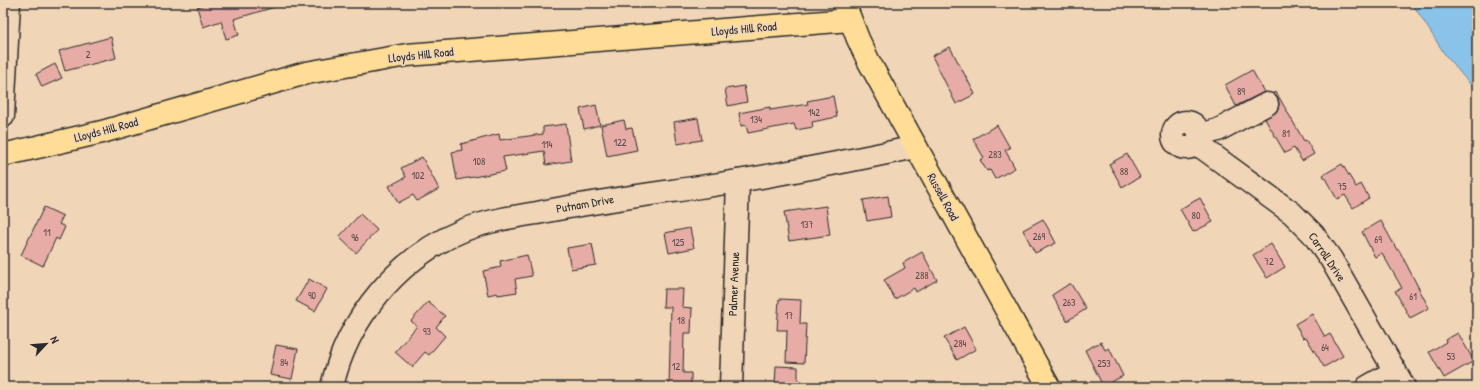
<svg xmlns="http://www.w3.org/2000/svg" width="1480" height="390" viewBox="0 0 1480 390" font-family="'Patrick Hand',sans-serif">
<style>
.water{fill:#8ac3e9;stroke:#64869d}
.building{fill:#e7aca6;stroke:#2b2b2b}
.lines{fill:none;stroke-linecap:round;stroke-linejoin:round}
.minor-casing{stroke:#2b2b2b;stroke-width:25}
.major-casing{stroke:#2b2b2b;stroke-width:25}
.minor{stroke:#f1d5b7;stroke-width:22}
.major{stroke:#ffdd96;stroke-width:22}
.labels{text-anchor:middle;stroke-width:3.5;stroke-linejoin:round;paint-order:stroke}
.number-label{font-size:10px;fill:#5a4b4a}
.street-label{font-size:12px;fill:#2b2b2b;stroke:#f1d5b7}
</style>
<rect width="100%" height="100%" fill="#f1d5b7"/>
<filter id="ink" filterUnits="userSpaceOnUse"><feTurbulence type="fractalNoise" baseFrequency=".025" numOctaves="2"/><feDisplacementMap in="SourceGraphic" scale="8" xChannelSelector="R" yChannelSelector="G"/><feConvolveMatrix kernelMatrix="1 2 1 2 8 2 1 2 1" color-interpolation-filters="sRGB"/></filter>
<g filter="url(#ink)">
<path class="water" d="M1412 3H1477V92L1446 56Z"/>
<g class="building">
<path d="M212 3H274L275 7 234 19 239 35 226 39 221 21 203 27 197 7Z"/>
<path d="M111 37 116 58 65 71 59 51Z"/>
<path d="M950 47 975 94 956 104 932 56Z"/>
<path d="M55 64 62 78 42 87 36 74Z"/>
<path d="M1252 70 1264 92 1236 106 1225 85Z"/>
<path d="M744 86 747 102 728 106 725 89Z"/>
<path d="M1276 92 1304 141 1306 140 1314 154 1302 161 1294 148 1285 153 1265 119 1278 110 1279 104 1278 98 1273 93Z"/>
<path d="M833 96 837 117 812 122 813 127 796 130 794 124 748 133 746 125 741 126 739 113 770 107V110L808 104 807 101Z"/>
<path d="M596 105 600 125 584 129 580 109Z"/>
<path d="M698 118 702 140 677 144 674 122Z"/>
<path d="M624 120 626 129 632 128 637 150 607 156 601 125Z"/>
<path d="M566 124 571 161 546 165 544 151 503 157 506 171 457 180 452 152 462 150 461 144 499 134 500 140 543 134V127Z"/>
<path d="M997 125 1010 148 1005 150 1015 168 995 179 990 170 987 171 980 160 984 158 973 139Z"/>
<path d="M1127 154 1140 177 1122 187 1109 164Z"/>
<path d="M422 157 439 189 417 201 413 195 398 203 389 186 406 177 401 168Z"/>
<path d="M1342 164 1356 187 1361 184 1369 198 1353 208 1345 195 1337 199 1323 175Z"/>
<path d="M888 196 891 217 867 221 863 200Z"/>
<path d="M1200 198 1213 222 1193 232 1180 209Z"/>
<path d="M826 206 830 235 789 241 784 212Z"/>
<path d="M44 207 63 216 59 224 65 227 59 240 56 238 43 266 21 255Z"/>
<path d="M360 214 377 230 356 253 339 237Z"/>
<path d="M1043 219 1056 243 1035 253 1023 230Z"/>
<path d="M1381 221 1397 250H1399L1429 308 1410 318 1395 291 1402 288 1382 253 1375 257 1362 232Z"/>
<path d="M690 228 694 248 669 253 665 233Z"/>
<path d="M592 244 596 265 571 269 567 248Z"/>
<path d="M1271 244 1285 267 1267 278 1253 255Z"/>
<path d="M922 252 937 280 916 292 914 288 895 299 884 280 905 268 903 263Z"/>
<path d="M527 255 532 276 515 279 517 292 498 295 497 293 488 295 483 271 501 267 500 261Z"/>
<path d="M309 279 327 289 315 311 296 301Z"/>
<path d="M1069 284H1071L1086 309 1067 321 1052 295Z"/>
<path d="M664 289H683L682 307 692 308 691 333H684L683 373H691V387H669L671 307H663Z"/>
<path d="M779 299 801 300 800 324H806L804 363 786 362 787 330H777Z"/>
<path d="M428 302 445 316 436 327 445 336 429 355 425 352 412 367 395 352 417 326 411 321Z"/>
<path d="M1312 314 1325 337 1330 334 1343 356 1324 367 1306 337 1303 338 1295 324Z"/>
<path d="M964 327 976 349 957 360 944 338Z"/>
<path d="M1458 333 1474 361 1444 378 1429 352 1446 342 1445 340Z"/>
<path d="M1101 342 1105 350 1109 348 1123 376 1103 386 1085 350Z"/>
<path d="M276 345 298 349 292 379 270 375Z"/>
<path d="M776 366 798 367V387H775Z"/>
</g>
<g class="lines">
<g class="minor-casing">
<g id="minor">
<path d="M3 116 9 3"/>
<circle cx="1186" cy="135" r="13"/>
<path d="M1199 135 1218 130 1267 104"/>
<path d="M1196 143 1292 213 1313 234 1331 259 1404 387"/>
<path d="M332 387C347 318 399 257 464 230 487 221 512 217 537 213 591 202 645 195 700 187 773 176 844 162 916 147"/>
<path d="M731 387 738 181"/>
<path d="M1367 387 1395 371"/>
</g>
</g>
<g class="major-casing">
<g id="major">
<path d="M844 3 858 39 868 60 1049 387"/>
<path d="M3 155 102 132 306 73 407 55 850 20"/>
</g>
</g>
<use href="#minor" class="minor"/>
<use href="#major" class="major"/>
</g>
</g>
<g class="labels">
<g class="number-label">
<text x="88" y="58">2</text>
<text x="1241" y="95">89</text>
<text x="814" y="116">142</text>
<text x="756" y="123">134</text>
<text x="1286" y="137">81</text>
<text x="620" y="146">122</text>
<text x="547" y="148">114</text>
<text x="995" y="158">283</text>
<text x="479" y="165">108</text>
<text x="1124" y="175">88</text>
<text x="418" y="179">102</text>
<text x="1342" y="190">75</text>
<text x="1196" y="219">80</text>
<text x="807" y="228">137</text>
<text x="47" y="236">11</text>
<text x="1039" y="240">269</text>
<text x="355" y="241">96</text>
<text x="1378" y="243">69</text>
<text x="678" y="246">125</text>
<text x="1269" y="265">72</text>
<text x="922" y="279">288</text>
<text x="312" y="299">90</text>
<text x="1413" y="300">61</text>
<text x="1069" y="306">263</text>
<text x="789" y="319">17</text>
<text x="681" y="324">18</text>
<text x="427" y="335">93</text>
<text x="960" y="347">284</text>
<text x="1325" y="351">64</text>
<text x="1451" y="360">53</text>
<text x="284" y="366">84</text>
<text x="1104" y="367">253</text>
<text x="676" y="370">12</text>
</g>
<g class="street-label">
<text transform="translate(744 29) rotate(-5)" y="4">Lloyds Hill Road</text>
<text transform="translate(421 55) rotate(-6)" y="4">Lloyds Hill Road</text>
<text transform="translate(106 130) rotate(-15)" y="4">Lloyds Hill Road</text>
<text transform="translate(943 197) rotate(61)" y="4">Russell Road</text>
<text transform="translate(585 204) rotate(-10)" y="4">Putnam Drive</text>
<text transform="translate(1327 257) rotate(56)" y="4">Carroll Drive</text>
<text transform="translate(734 284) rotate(-88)" y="4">Palmer Avenue</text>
</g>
</g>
<rect width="1480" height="390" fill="none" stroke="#f1d5b7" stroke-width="16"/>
<rect x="8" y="8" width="1464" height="374" fill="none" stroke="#2b2b2b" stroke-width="1.5" filter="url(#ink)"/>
<g transform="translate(46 344) rotate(64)" stroke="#f1d5b7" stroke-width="3" paint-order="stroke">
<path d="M0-3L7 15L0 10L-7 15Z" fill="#2b2b2b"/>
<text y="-6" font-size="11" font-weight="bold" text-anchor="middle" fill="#2b2b2b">N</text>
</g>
</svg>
